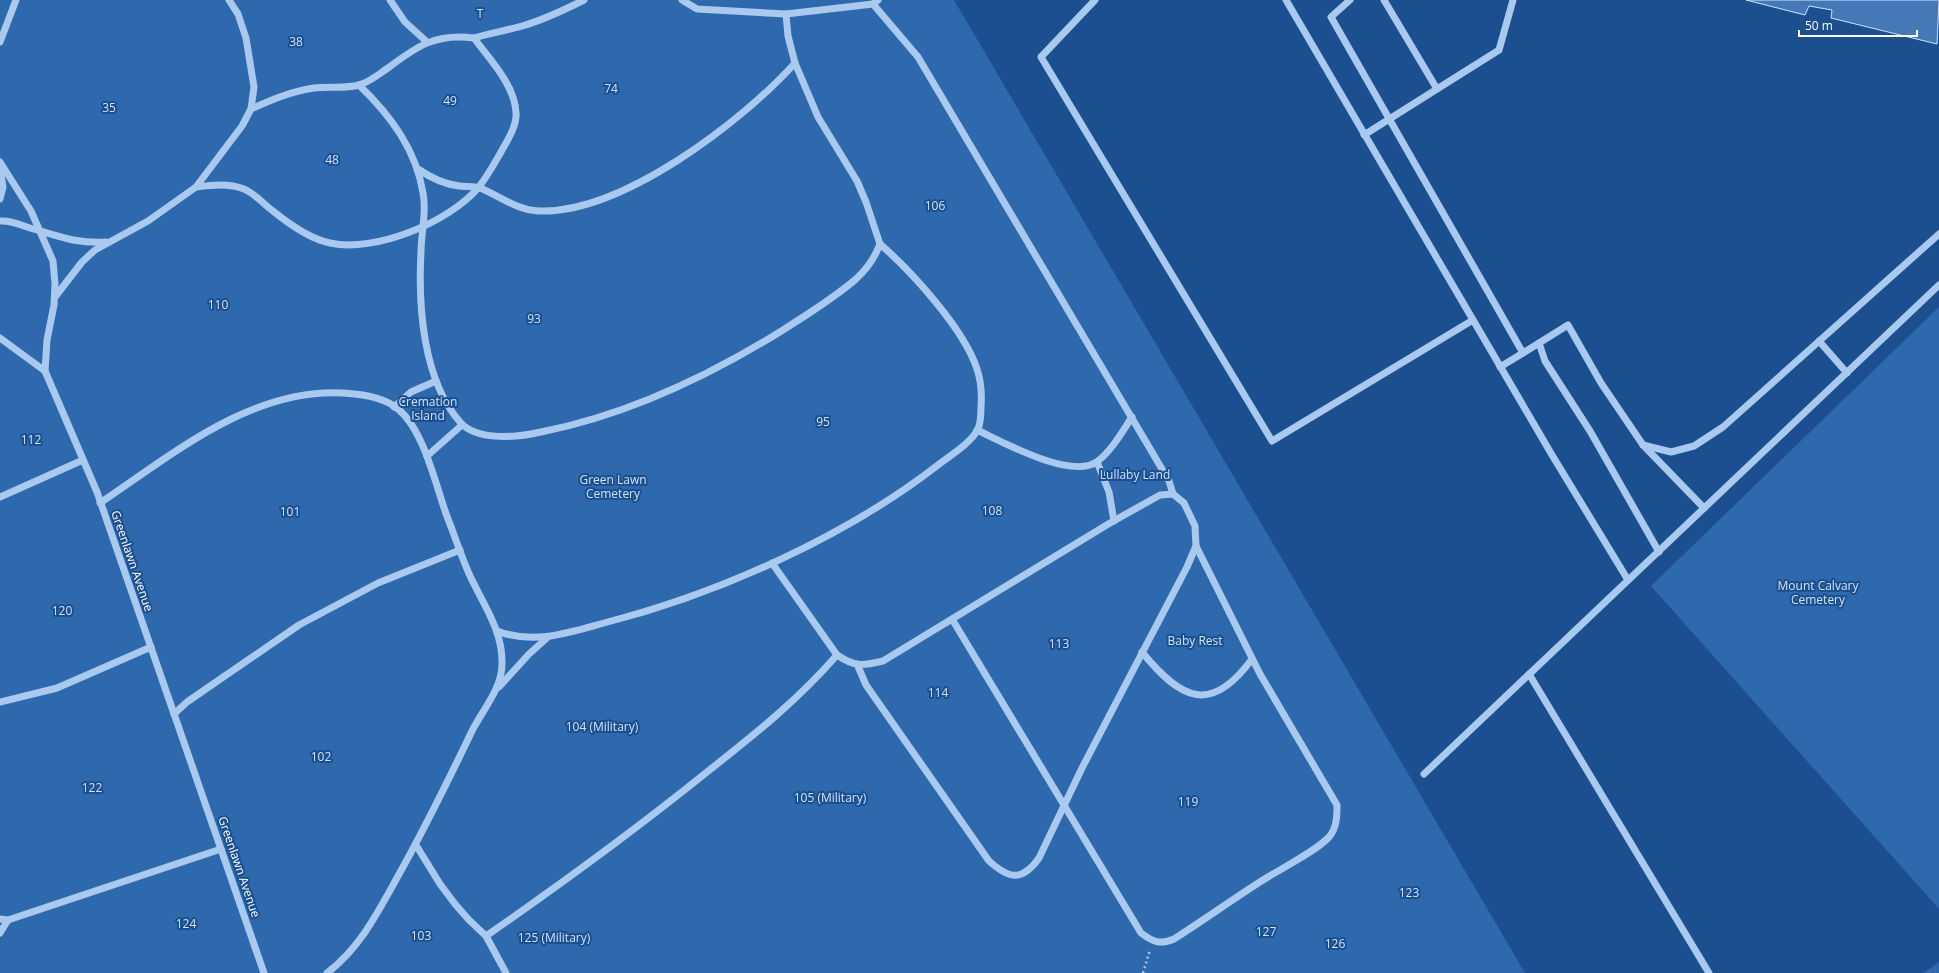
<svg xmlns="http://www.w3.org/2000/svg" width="1939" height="973" viewBox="0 0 1939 973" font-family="'Open Sans',sans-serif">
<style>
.green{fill:#2e69ad}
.building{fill:#4478b7;stroke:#cfe3fa}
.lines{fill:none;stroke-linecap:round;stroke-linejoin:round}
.path{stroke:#a9c9ee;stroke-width:2.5;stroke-dasharray:2 3;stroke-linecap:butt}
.minor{stroke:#a9c9ee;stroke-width:7}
.labels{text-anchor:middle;stroke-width:4;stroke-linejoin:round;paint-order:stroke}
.park-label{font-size:12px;fill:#cfe3fa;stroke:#1b4f8f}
.street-label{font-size:12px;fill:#fff;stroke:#1b4f8f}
</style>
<rect width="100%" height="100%" fill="#1b4f8f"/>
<g class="green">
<path d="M0 0H954L1525 973H0Z"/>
<path d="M1939 307V909L1651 586Z"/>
<path d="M1939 962V973H1923Z"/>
</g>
<path class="building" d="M1746 0H1939L1937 44 1831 18 1832 10 1809 6 1805 15Z"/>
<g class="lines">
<path class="path" d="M1143 973 1150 950"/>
<g class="minor">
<path d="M390 0 405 22 427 42"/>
<path d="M682 0 697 9 786 14 873 4 878 0"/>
<path d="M1095 0 1041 57 1272 441 1473 320"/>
<path d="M1286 0 1552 455 1628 580"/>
<path d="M1350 0 1331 17 1523 353 1568 325 1601 383 1643 445 1704 508"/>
<path d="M1384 0 1437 89"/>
<path d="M873 4 918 57 1149 447 1169 481 1173 494"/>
<path d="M786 14 788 36 795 63"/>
<path d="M474 38C489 33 506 31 522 26 543 20 564 10 584 0"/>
<path d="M0 42 16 0"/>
<path d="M359 85C390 115 416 149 423 193 427 212 421 233 421 252 418 306 423 380 460 422 477 442 519 437 541 432 628 415 709 376 783 330 808 314 834 298 856 279 867 269 875 257 880 244L866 202 857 181 818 117 795 63C742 122 621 214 539 211 516 210 500 196 480 188 474 186 466 187 459 186 443 184 431 178 418 169"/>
<path d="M1364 135 1499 50 1513 0"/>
<path d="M0 162 31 211 53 261 55 284 54 305 47 340 45 371 97 492 264 973"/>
<path d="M0 168 3 187 0 199"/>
<path d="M196 187C212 185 229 183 244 189 256 194 263 204 273 211 289 224 310 239 330 243 375 253 449 222 478 188 487 177 494 164 501 152 507 141 517 126 516 113 515 85 490 60 474 38 436 33 417 46 388 68 379 74 370 82 359 85 345 89 329 86 314 88 292 91 271 100 251 109"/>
<path d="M0 221C10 220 21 225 30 228 59 236 76 244 106 242"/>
<path d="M55 297 82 262 95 250 148 221 196 187 242 126 251 109 254 87 246 38 238 14 229 0"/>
<path d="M0 338 45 371"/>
<path d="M1819 341 1847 373"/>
<path d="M1539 343 1545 361 1590 431 1659 552"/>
<path d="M1500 367 1523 353"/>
<path d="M394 407 411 392 436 381"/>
<path d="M977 430C1003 442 1072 481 1098 461 1112 450 1122 432 1132 417"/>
<path d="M1643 445 1671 452 1694 446 1723 427 1939 234"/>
<path d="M427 456 462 425"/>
<path d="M1097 462 1109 492 1114 521"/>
<path d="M0 497 83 460"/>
<path d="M100 503C173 454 251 388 343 393 362 394 384 397 398 409 425 431 436 488 448 519 456 539 462 559 471 578 484 605 503 632 502 664 502 688 484 708 473 729 449 779 425 828 398 876 378 912 360 948 327 973"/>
<path d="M772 563 837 655C855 667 862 666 883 661L1110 523 1160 495 1173 494 1184 503 1195 526 1196 546 1187 567 1082 768 1039 858C1022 882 1009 879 989 861L866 685 857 664"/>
<path d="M952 619 1141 933C1153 942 1160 945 1174 939 1204 920 1233 899 1263 880 1282 868 1315 852 1329 837 1337 828 1337 815 1337 805L1260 674 1196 546"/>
<path d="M497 631C533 645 568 633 604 623 718 594 845 537 938 465 951 455 971 443 978 429 981 422 981 414 981 407 982 394 981 381 977 369 964 329 912 272 880 244"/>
<path d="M1142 652C1181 700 1211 715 1252 659"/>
<path d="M1529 674 1709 973"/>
<path d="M499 687 529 654 548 637"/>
<path d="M0 702 57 688 151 647"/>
<path d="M174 714 187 702 299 625 378 583 460 550"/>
<path d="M1424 774 1939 285"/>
<path d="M416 845 440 884 455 904 469 920 486 936 506 973"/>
<path d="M0 919 8 920"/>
<path d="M0 933 8 920 221 849"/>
<path d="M486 936C561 884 635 830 707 772 754 735 798 700 837 655"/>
</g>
</g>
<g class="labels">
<g class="park-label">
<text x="480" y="18">T</text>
<text x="296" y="46">38</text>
<text x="611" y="93">74</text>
<text x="450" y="105">49</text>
<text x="109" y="112">35</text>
<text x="332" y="164">48</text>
<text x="935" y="210">106</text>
<text x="218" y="309">110</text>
<text x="534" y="323">93</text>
<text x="428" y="406">Cremation<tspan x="428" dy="14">Island</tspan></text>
<text x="823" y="426">95</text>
<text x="31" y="444">112</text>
<text x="1135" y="479">Lullaby Land</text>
<text x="613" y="484">Green Lawn<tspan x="613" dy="14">Cemetery</tspan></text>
<text x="992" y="515">108</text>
<text x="290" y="516">101</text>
<text x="1818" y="590">Mount Calvary<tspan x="1818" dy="14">Cemetery</tspan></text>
<text x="62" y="615">120</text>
<text x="1195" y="645">Baby Rest</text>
<text x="1059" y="648">113</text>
<text x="938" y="697">114</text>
<text x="602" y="731">104 (Military)</text>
<text x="321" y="761">102</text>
<text x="92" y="792">122</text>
<text x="830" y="802">105 (Military)</text>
<text x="1188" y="806">119</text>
<text x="1409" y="897">123</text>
<text x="186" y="928">124</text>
<text x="1266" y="936">127</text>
<text x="421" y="940">103</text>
<text x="554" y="942">125 (Military)</text>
<text x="1335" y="948">126</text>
</g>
<g class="street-label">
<text transform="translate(132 561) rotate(71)" y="4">Greenlawn Avenue</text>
<text transform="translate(239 867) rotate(71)" y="4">Greenlawn Avenue</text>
</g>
</g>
<path d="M1799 30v6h118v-6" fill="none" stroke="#ffffff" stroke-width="2"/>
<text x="1805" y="30" font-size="12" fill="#ffffff" stroke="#1b4f8f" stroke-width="3" paint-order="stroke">50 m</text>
</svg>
